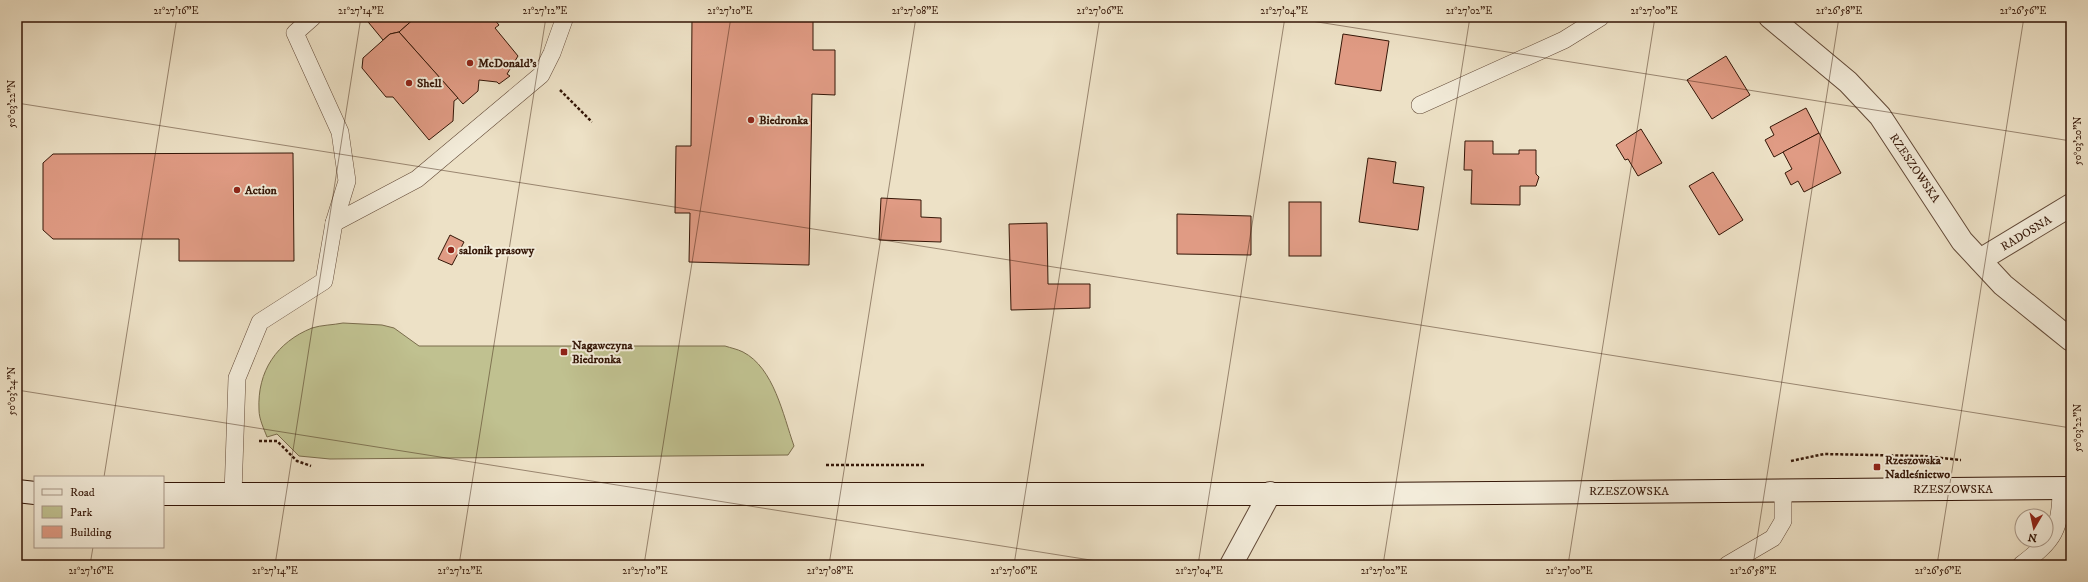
<svg xmlns="http://www.w3.org/2000/svg" width="2088" height="582" viewBox="0 0 2088 582" font-family="'IM FELL DW Pica',serif">
<style>
.green{fill:#c0c190;stroke:#7a6c4c}
.building{fill:#e09b84;stroke:#341607}
.lines{fill:none;stroke-linecap:round;stroke-linejoin:round}
.lane-casing{stroke:#624937;stroke-width:18}
.street-casing{stroke:#624937;stroke-width:24}
.secondary-casing{stroke:#341607;stroke-width:24}
.path{stroke:#341607;stroke-width:2.5;stroke-dasharray:3 2;stroke-linecap:butt}
.lane{stroke:#f3ecda;stroke-width:17}
.street{stroke:#f3ecda;stroke-width:22}
.secondary{stroke:#f3ecda;stroke-width:22}
.ticks{fill:none;stroke:#341607;stroke-width:1;stroke-opacity:0.45}
.poi-dot{fill:#8f2418;stroke:#f3ecda;stroke-width:1.5}
.labels{text-anchor:middle;stroke-width:4;stroke-linejoin:round;paint-order:stroke}
.poi-label{font-size:12px;font-weight:bold;fill:#341607;stroke:#f3ecda;text-anchor:start}
.street-label{font-size:12px;fill:#341607;stroke:#f3ecda}
.neatline{fill:none;stroke:#341607;stroke-width:1.5}
.ticks-label{font-size:10px;text-anchor:middle;fill:#341607}
</style>
<rect width="100%" height="100%" fill="#ede1c6"/>
<filter id="stains"><feTurbulence type="fractalNoise" baseFrequency=".005" numOctaves="4"/><feColorMatrix values="0 0 0 0 .2 0 0 0 0 .09 0 0 0 0 .02 0 0 0 .5 -.17"/></filter>
<radialGradient id="worn" r=".72"><stop offset=".6" stop-color="#630" stop-opacity="0"/><stop offset="1" stop-color="#630" stop-opacity=".3"/></radialGradient>
<path class="green" d="M343 323 382 325 394 328 419 346H725C731 348 737 349 743 352 774 368 783 415 794 446L788 455 330 459 299 456 277 434 267 437C264 429 259 419 259 410 257 371 277 342 312 328 321 325 333 325 343 323Z"/>
<g class="building">
<path d="M364 17H416L399 32 390 34 383 40Z"/>
<path d="M416 17H492L499 25 495 28 518 56 507 74 510 76 499 84 497 82 479 80 478 91 463 104 399 32Z"/>
<path d="M692 17H813V50H835V95L812 94 809 265 689 262 690 213H675L676 146H691Z"/>
<path d="M399 32 458 98 454 101 453 121 429 140 393 97H386L362 68 363 58 390 34Z"/>
<path d="M1343 34 1389 41 1381 91 1335 84Z"/>
<path d="M1726 56 1750 95 1712 119 1687 80Z"/>
<path d="M1806 108 1819 133 1774 157 1765 140 1774 135 1770 127Z"/>
<path d="M1641 129 1662 163 1638 176 1628 159 1625 160 1616 145Z"/>
<path d="M1819 133 1841 173 1804 192 1798 181 1791 185 1785 173 1792 169 1783 152Z"/>
<path d="M1465 141H1493V154H1519V150H1536V174L1539 177 1536 186H1520V205L1471 204 1472 170H1464Z"/>
<path d="M293 153 294 261H179V239H53L43 230V163L53 154Z"/>
<path d="M1368 158 1396 162 1393 183 1424 187 1418 230 1359 222Z"/>
<path d="M1713 172 1743 220 1719 235 1689 186Z"/>
<path d="M881 198 921 200V217L941 218V242L879 240Z"/>
<rect x="1289" y="202" width="32" height="54"/>
<path d="M1177 214 1251 216V255L1177 254Z"/>
<path d="M1047 223 1048 284H1090V308L1011 310 1009 224Z"/>
<path d="M450 235 464 242 452 265 438 259Z"/>
</g>
<g class="lines">
<g class="lane-casing">
<g id="lane">
<path d="M1420 105 1564 40 1601 17"/>
<path d="M334 223 417 179 541 75 552 53 565 17"/>
<path d="M233 494 237 378 260 322 324 281 334 223 347 181 340 132 295 33 313 17"/>
<path d="M1727 565 1773 538 1783 521V490"/>
<path d="M2021 565C2054 540 2061 530 2061 488"/>
</g>
</g>
<g class="street-casing">
<g id="street">
<path d="M1770 17 1848 82 1880 116 1962 241 2003 285 2071 340"/>
<path d="M1980 260 2071 205"/>
<path d="M1231 565 1270 493"/>
</g>
</g>
<g class="secondary-casing">
<g id="secondary">
<path d="M17 491 35 493"/>
<path d="M163 494H1364L2071 488"/>
</g>
</g>
<g class="path">
<path d="M560 90 592 122"/>
<path d="M259 441H277L297 461 311 466"/>
<path d="M1791 461 1824 454 1923 456 1961 460"/>
<path d="M826 465H925"/>
</g>
<use href="#lane" class="lane"/>
<use href="#street" class="street"/>
<use href="#secondary" class="secondary"/>
</g>
<path class="ticks" d="M1286 17 2071 141M17 103 2071 428M17 390 1122 565M104 477 177 17M90 565 93 547M275 565 361 17M459 565 546 17M644 565 731 17M829 565 916 17M1014 565 1100 17M1198 565 1285 17M1383 565 1470 17M1568 565 1655 17M1753 565 1839 17M1937 565 2024 17"/>
<g class="poi-dot">
<circle cx="470" cy="63" r="4"/>
<circle cx="409" cy="83" r="4"/>
<circle cx="751" cy="120" r="4"/>
<circle cx="237" cy="190" r="4"/>
<circle cx="451" cy="250" r="4"/>
<rect x="560" y="348" width="8" height="8" rx="2"/>
<rect x="1873" y="463" width="8" height="8" rx="2"/>
</g>
<g class="labels">
<g class="poi-label">
<text x="478" y="67">McDonald's</text>
<text x="417" y="87">Shell</text>
<text x="759" y="124">Biedronka</text>
<text x="245" y="194">Action</text>
<text x="459" y="254">salonik prasowy</text>
<text x="572" y="349">Nagawczyna<tspan x="572" dy="14">Biedronka</tspan></text>
<text x="1885" y="464">Rzeszowska<tspan x="1885" dy="14">Nadleśnictwo</tspan></text>
</g>
<g class="street-label">
<text transform="translate(1915 168) rotate(56)" y="4">RZESZOWSKA</text>
<text transform="translate(2026 233) rotate(-31)" y="4">RADOSNA</text>
<text x="1953" y="493">RZESZOWSKA</text>
<text x="1629" y="495">RZESZOWSKA</text>
</g>
</g>
<rect width="2088" height="582" fill="none" stroke="#ede1c6" stroke-width="44"/>
<rect x="34" y="476" width="130" height="72" fill="#f3ecda" stroke="#a79686"/>
<rect x="42" y="489" width="20" height="6" fill="#f3ecda" stroke="#a79686"/>
<text x="70" y="496" font-size="12" fill="#341607">Road</text>
<rect x="42" y="506" width="20" height="12" fill="#c0c190" stroke="#a79686"/>
<text x="70" y="516" font-size="12" fill="#341607">Park</text>
<rect x="42" y="526" width="20" height="12" fill="#e09b84" stroke="#a79686"/>
<text x="70" y="536" font-size="12" fill="#341607">Building</text>
<g transform="translate(2034 528) rotate(189)"><circle r="19" fill="#f3ecda" stroke="#a79686"/>
<path d="M0-3L7 15L0 10L-7 15Z" fill="#8f2418"/>
<text y="-6" font-size="11" font-weight="bold" text-anchor="middle" fill="#341607">N</text>
</g>
<rect x="22" y="22" width="2044" height="538" class="neatline"/>
<g class="ticks-label">
<text x="176" y="14">21°27'16"E</text>
<text x="361" y="14">21°27'14"E</text>
<text x="545" y="14">21°27'12"E</text>
<text x="730" y="14">21°27'10"E</text>
<text x="915" y="14">21°27'08"E</text>
<text x="1100" y="14">21°27'06"E</text>
<text x="1284" y="14">21°27'04"E</text>
<text x="1469" y="14">21°27'02"E</text>
<text x="1654" y="14">21°27'00"E</text>
<text x="1839" y="14">21°26'58"E</text>
<text x="2023" y="14">21°26'56"E</text>
<text transform="translate(11 104) rotate(-90)" y="4">50°03'22"N</text>
<text transform="translate(2077 141) rotate(-90)" y="4">50°03'20"N</text>
<text transform="translate(11 391) rotate(-90)" y="4">50°03'24"N</text>
<text transform="translate(2077 428) rotate(-90)" y="4">50°03'22"N</text>
<text x="91" y="574">21°27'16"E</text>
<text x="275" y="574">21°27'14"E</text>
<text x="460" y="574">21°27'12"E</text>
<text x="645" y="574">21°27'10"E</text>
<text x="830" y="574">21°27'08"E</text>
<text x="1014" y="574">21°27'06"E</text>
<text x="1199" y="574">21°27'04"E</text>
<text x="1384" y="574">21°27'02"E</text>
<text x="1569" y="574">21°27'00"E</text>
<text x="1753" y="574">21°26'58"E</text>
<text x="1938" y="574">21°26'56"E</text>
</g>
<rect width="100%" height="100%" filter="url(#stains)"/>
<rect width="100%" height="100%" fill="url(#worn)"/>
</svg>
